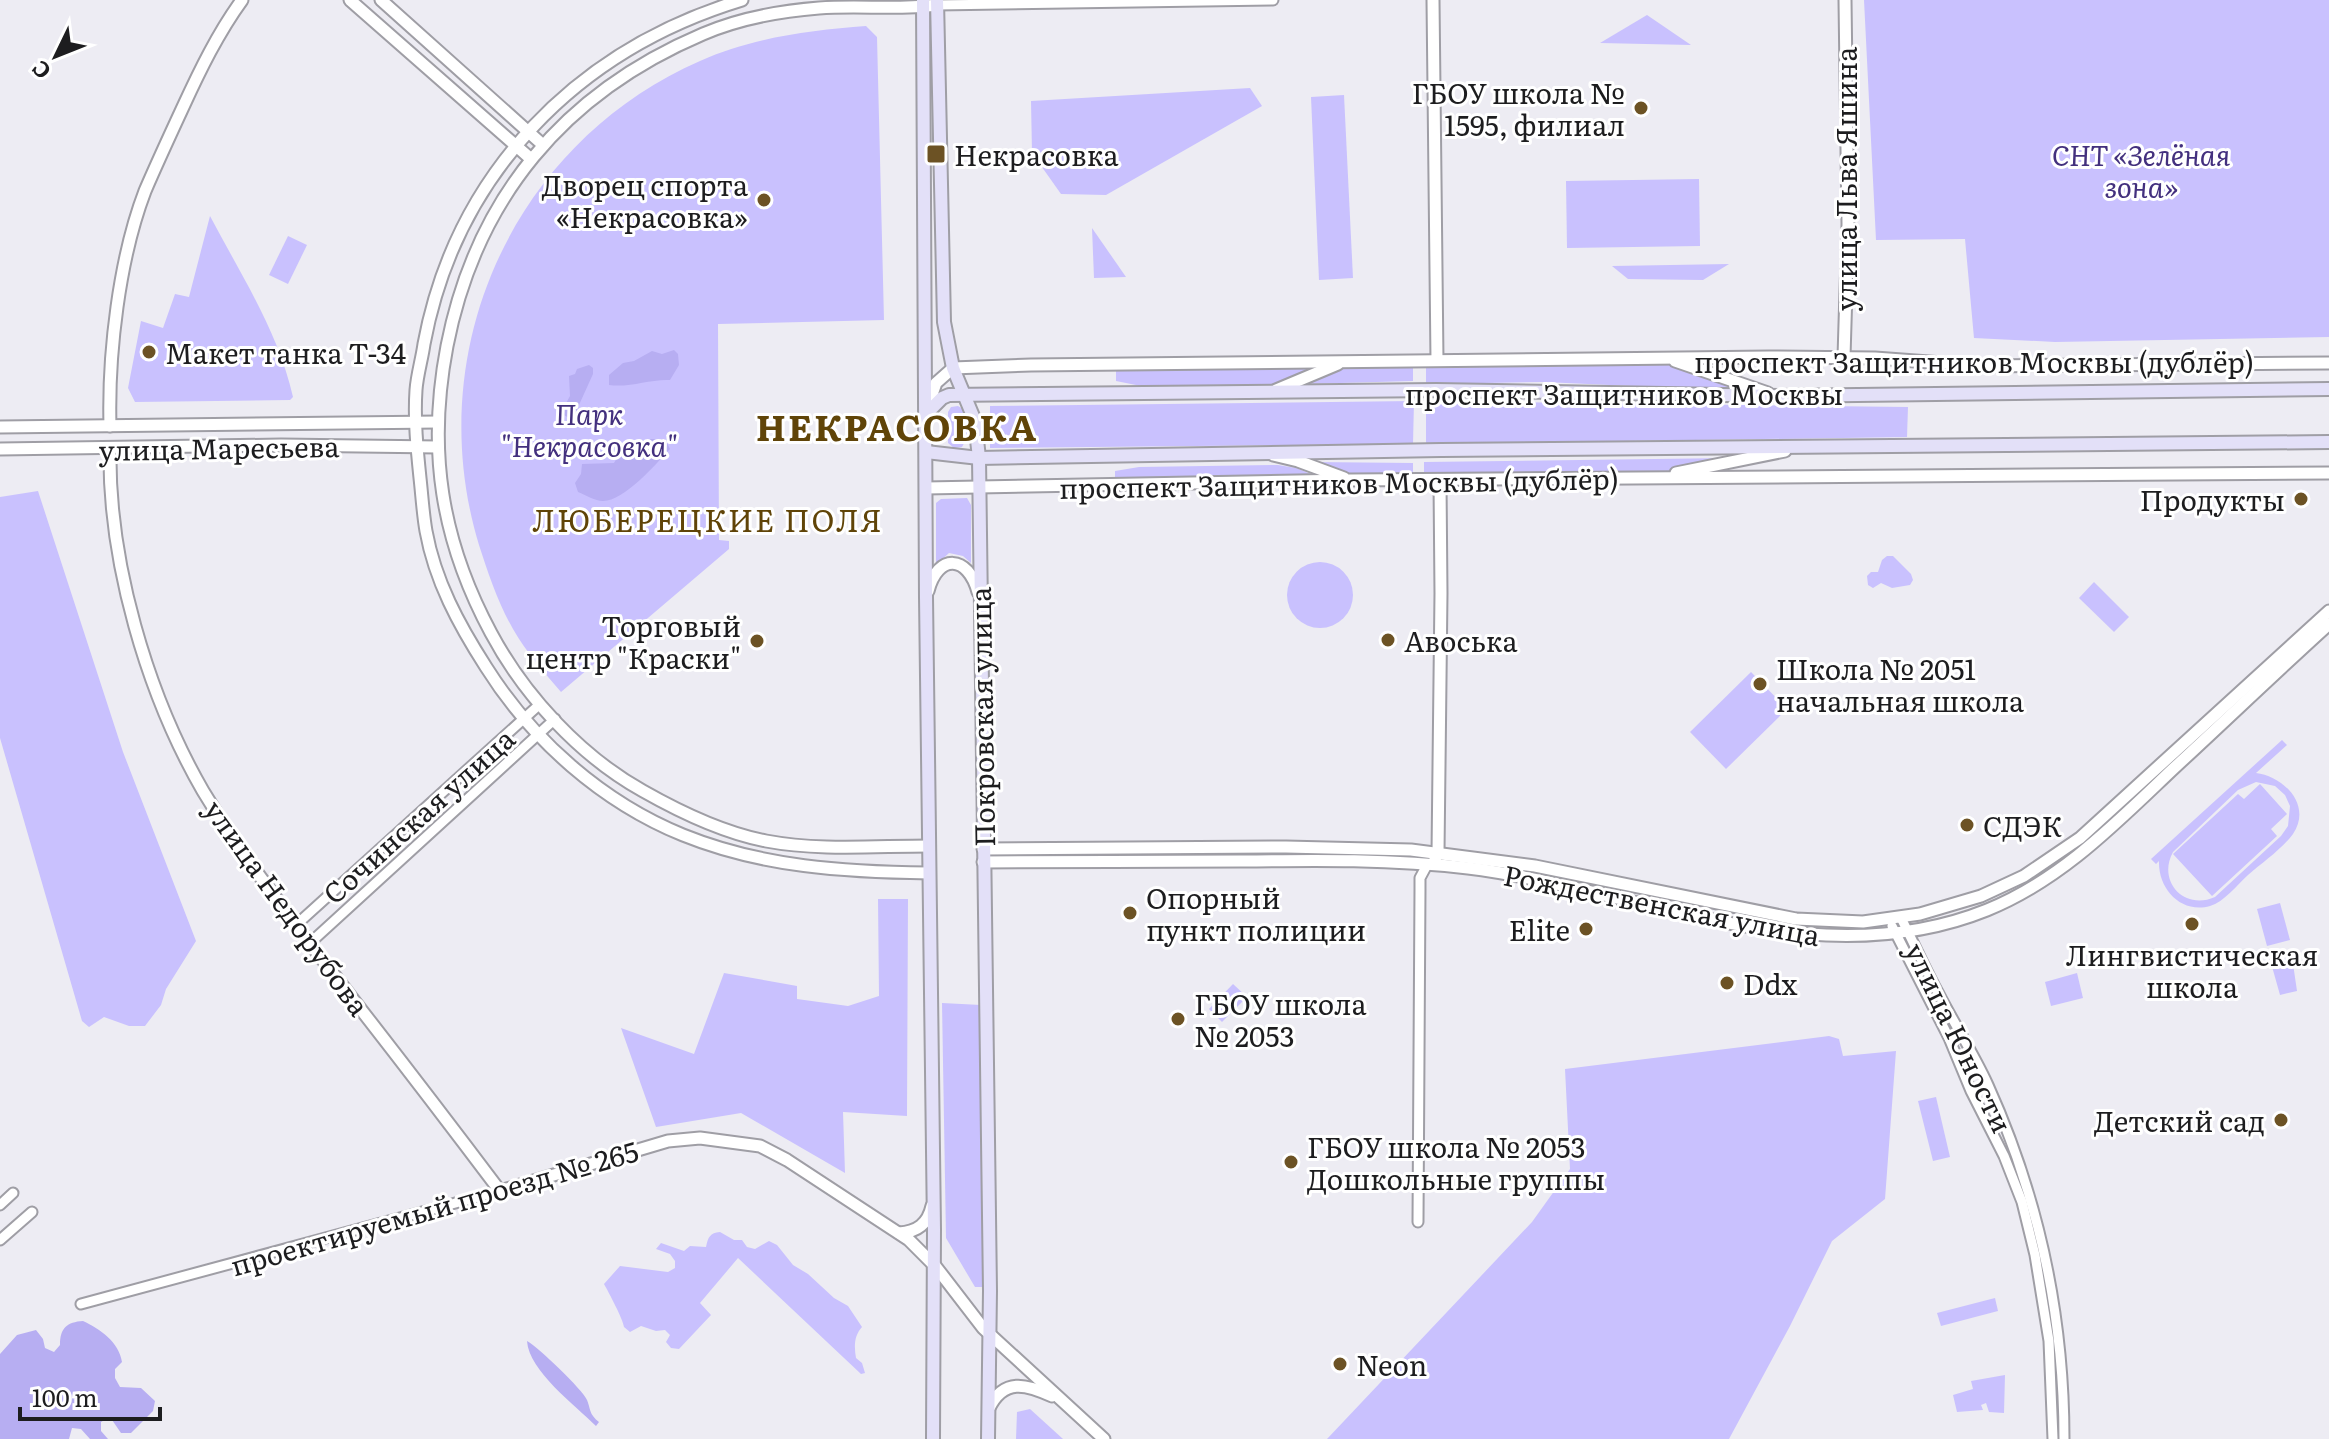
<svg xmlns="http://www.w3.org/2000/svg" width="2329" height="1439" font-family="Literata,serif">
	<style>
		.green { fill: #c9c1fe; fill-rule: evenodd }
		.forest { fill: #b7aef2 }
		.lines { fill: none; stroke-linecap: round; stroke-linejoin: round }
		.minor-casing { stroke: #9f9ea5; stroke-width: 13 }
		.tertiary-casing { stroke: #9f9ea5; stroke-width: 15 }
		.secondary-casing { stroke: #9f9ea5; stroke-width: 16 }
		.minor { stroke: #fff; stroke-width: 9 }
		.tertiary { stroke: #fff; stroke-width: 11 }
		.secondary { stroke: #e3e0f8; stroke-width: 12 }
		.poi-dot { fill: #6c5224; stroke: #fff; stroke-width: 3 }
		.labels { text-anchor: middle; dominant-baseline: central; stroke-width: 6; stroke-linejoin: round; paint-order: stroke }
		.poi-label { font-size: 28px; fill: #1d1d1f; stroke: #fff; text-anchor: start }
		.park-label { font-size: 28px; font-style: italic; fill: #43307e; stroke: #fff }
		.street-label { font-size: 28px; fill: #1d1d1f; stroke: #fff }
		.neighbourhood-label { font-size: 30px; letter-spacing: 2px; fill: #604408; stroke: #fff }
		.district-label { font-size: 36px; font-weight: bold; letter-spacing: 2px; fill: #604408; stroke: #fff }
	</style>
	<rect width="100%" height="100%" fill="#edecf3"/>
	<g class="green">
		<path d="M1864,0H2329V337L2055,342L1974,338L1965,239L1876,240Z"/>
		<path d="M1647,15L1691,45L1600,43Z"/>
		<path d="M866,26L877,37L884,320L718,324L719,540L729,541V549L561,692C544,672 526,652 513,629C498,603 488,573 479,545C420,351 513,143 700,61C751,38 810,30 866,26Z"/>
		<path d="M1250,88L1262,106L1106,195L1061,194L1032,153L1031,101Z"/>
		<path d="M1344,95L1353,278L1319,280L1311,97Z"/>
		<path d="M1699,179L1700,246L1567,248L1566,181Z"/>
		<path d="M210,216C241,275 278,331 293,397L290,400L135,402L128,388L141,321L163,328L175,294L189,297Z"/>
		<path d="M1092,228L1126,277L1094,278Z"/>
		<path d="M288,236L307,245L288,284L269,275Z"/>
		<path d="M1729,264L1703,280L1628,279L1612,266Z"/>
		<path d="M1667,364L1742,391L1544,382L1426,384V367Z"/>
		<path d="M1322,366L1272,385L1141,386L1116,381V371Z"/>
		<path d="M1341,367L1413,368V381L1304,384Z"/>
		<path d="M1414,401L1413,444L990,448V406Z"/>
		<path d="M1426,401L1908,407L1907,437L1426,444Z"/>
		<path d="M958,406C970,412 969,436 962,447L954,448L948,443V412L951,407Z"/>
		<path d="M1729,458L1655,475L1424,477V462Z"/>
		<path d="M1313,462L1413,463V475L1348,476Z"/>
		<path d="M1278,465L1296,468L1321,478L1115,481V471L1139,467Z"/>
		<path d="M38,491L123,752L196,941L166,989L161,1005L145,1026H129L104,1017L89,1027L82,1021L0,738V497Z"/>
		<path d="M967,498L971,505V563L963,556L949,553L936,565V503L941,499Z"/>
		<path d="M1887,556H1893L1911,574L1913,580L1910,585L1892,588L1881,583L1873,588L1868,585L1867,576L1871,572H1878L1882,560Z"/>
		<circle cx="1320" cy="595" r="33"/>
		<path d="M2094,582L2129,617L2114,632L2079,598Z"/>
		<path d="M1751,672L1787,709L1726,769L1690,732Z"/>
		<path d="M2282,740L2287,745L2256,773C2282,776 2313,804 2293,834C2282,849 2262,863 2248,875C2237,885 2224,902 2210,906C2181,914 2158,889 2159,861L2156,864L2151,859ZM2256,782L2275,786L2285,795L2290,806L2288,826L2281,836L2215,897C2184,911 2157,881 2173,852L2238,790Z"/>
		<path d="M2260,784L2287,814L2271,829L2277,836L2212,896L2173,854L2238,794L2244,799Z"/>
		<path d="M878,899H908L907,1116L843,1112L845,1173L741,1113L656,1127L621,1028L694,1054L724,973L797,986V999L848,1006L879,996Z"/>
		<path d="M2280,903L2290,940L2267,946L2257,909Z"/>
		<path d="M2292,957L2297,991L2280,995L2271,963Z"/>
		<path d="M2077,973L2083,998L2051,1006L2045,982Z"/>
		<path d="M1233,984L1247,997L1222,1022L1209,1009Z"/>
		<path d="M942,1003L981,1005L983,1287H975L946,1238Z"/>
		<path d="M1829,1036L1839,1039L1843,1056L1896,1051L1885,1199L1832,1241L1790,1326L1729,1439H1327L1532,1222L1570,1169L1565,1069Z"/>
		<path d="M1936,1097L1950,1157L1933,1161L1918,1101Z"/>
		<path d="M720,1232L734,1240H742L747,1247L755,1249L769,1241L777,1245L793,1265L808,1274L834,1298L848,1306L862,1327C854,1336 854,1346 856,1358L862,1363L865,1373L861,1374L738,1258L700,1303L711,1315L679,1349L671,1348L666,1342L670,1335L665,1330L656,1331L641,1326L630,1332L624,1327C623,1319 609,1293 604,1284L620,1266L668,1272L675,1268V1261L670,1254L656,1249L661,1243L684,1251L690,1246L706,1247C708,1237 710,1233 720,1232Z"/>
		<path d="M1995,1298L1998,1311L1941,1326L1937,1313Z"/>
		<path d="M2005,1375L2004,1413L1989,1412L1986,1403L1981,1405L1983,1410L1957,1412L1953,1395L1973,1389L1971,1381Z"/>
		<path d="M1030,1409L1063,1439H1016L1017,1412Z"/>
	</g>
	<g class="forest">
		<path d="M674,350L678,354L679,365L670,380C649,379 630,388 609,385V375L623,363L634,361L652,351L662,354Z"/>
		<path d="M589,365L593,368V374L574,416L569,418L564,415L565,405L570,396L569,376L575,374L577,369Z"/>
		<path d="M650,439H665L670,449C656,464 624,501 603,501C595,501 586,495 578,492L575,483L581,474L582,464L614,463C621,450 637,448 650,439Z"/>
		<path d="M83,1321C100,1329 119,1342 122,1362L115,1369V1378L120,1387L141,1388L155,1401L153,1411L131,1433H121L110,1417L101,1422V1431L108,1439H90L81,1429L72,1428L69,1439H0V1354L17,1335L36,1330L43,1339L45,1348L54,1352L60,1345C60,1328 67,1322 83,1321Z"/>
		<path d="M527,1341C538,1347 583,1390 587,1400C591,1410 589,1414 599,1422L596,1426C575,1405 529,1371 527,1341Z"/>
	</g>
	<g class="lines">
		<g class="minor-casing">
			<g id="minor">
				<path d="M937,5L1273,0"/>
				<path d="M1901,918C1914,943 1925,969 1939,994C1955,1025 1974,1054 1988,1085C2039,1198 2064,1316 2064,1439"/>
				<path d="M296,925L540,704"/>
				<path d="M1892,926L1949,1038L1971,1091L2004,1156L2022,1202L2035,1255L2049,1341L2053,1439"/>
				<path d="M310,943L555,719"/>
				<path d="M0,1205L13,1193"/>
				<path d="M1418,1222L1420,889V878L1427,865"/>
				<path d="M0,1240L32,1212"/>
				<path d="M81,1304L500,1191"/>
			</g>
		</g>
		<g class="tertiary-casing">
			<g id="tertiary">
				<path d="M350,0L531,159"/>
				<path d="M381,0L543,145"/>
				<path d="M742,0C577,50 456,173 424,344C422,359 417,375 416,390C414,419 417,449 420,478C422,496 423,514 426,531C435,581 459,625 486,667C532,740 602,802 683,835C762,867 845,872 929,873"/>
				<path d="M1433,0L1437,360"/>
				<path d="M1844,357L1848,224L1845,0"/>
				<path d="M1675,361L1768,393"/>
				<path d="M1276,390L1338,364"/>
				<path d="M928,406L936,383L953,368L1031,365L1769,357L1875,358L1983,366L2329,363"/>
				<path d="M110,426C108,354 119,259 145,191C157,163 170,135 183,107C200,70 218,33 242,0"/>
				<path d="M0,427L438,422"/>
				<path d="M110,448C108,561 147,694 203,791C247,864 300,930 352,998C402,1062 451,1126 500,1191L668,1141L700,1138L760,1146L787,1160L909,1240L936,1267L983,1328L1104,1439"/>
				<path d="M0,449L281,445L438,447"/>
				<path d="M1273,455L1298,461L1344,478"/>
				<path d="M1676,473L1785,451"/>
				<path d="M926,488L1350,480L2329,473"/>
				<path d="M928,591C938,553 968,555 978,592"/>
				<path d="M929,846C875,846 819,851 766,841C724,833 680,812 643,791C580,756 524,695 491,633C441,540 427,450 447,346C476,198 564,93 703,34C738,19 781,11 819,8C858,5 898,10 937,5"/>
				<path d="M983,849L1286,847L1411,850L1535,866L1796,919L1863,922L1920,914L1981,896L2024,876L2080,838L2329,611"/>
				<path d="M1435,859L1438,853L1441,593L1440,481"/>
				<path d="M983,862C1069,862 1154,861 1240,861C1316,860 1392,859 1468,868C1638,889 1816,979 1987,910C2061,880 2116,823 2173,769C2225,721 2276,672 2329,624"/>
				<path d="M899,1233C917,1232 928,1224 932,1206"/>
				<path d="M989,1408C1004,1378 1026,1384 1052,1396"/>
			</g>
		</g>
		<g class="secondary-casing">
			<g id="secondary">
				<path d="M923,0L926,597L934,1229L933,1439"/>
				<path d="M937,0L944,322L953,368L975,421L979,458L990,1291L988,1439"/>
				<path d="M927,413L942,398L949,395L1436,390L1779,396L2329,389"/>
				<path d="M926,452L979,458L1441,450L2329,442"/>
			</g>
		</g>
		<use href="#minor" class="minor"/>
		<use href="#tertiary" class="tertiary"/>
		<use href="#secondary" class="secondary"/>
	</g>
	<g class="poi-dot">
		<circle cx="1641" cy="108" r="8"/>
		<rect x="926" y="144" width="20" height="20" rx="4"/>
		<circle cx="764" cy="200" r="8"/>
		<circle cx="149" cy="352" r="8"/>
		<circle cx="2301" cy="499" r="8"/>
		<circle cx="1388" cy="640" r="8"/>
		<circle cx="757" cy="641" r="8"/>
		<circle cx="1760" cy="684" r="8"/>
		<circle cx="1967" cy="825" r="8"/>
		<circle cx="1130" cy="913" r="8"/>
		<circle cx="2192" cy="924" r="8"/>
		<circle cx="1586" cy="929" r="8"/>
		<circle cx="1727" cy="983" r="8"/>
		<circle cx="1178" cy="1019" r="8"/>
		<circle cx="2281" cy="1120" r="8"/>
		<circle cx="1291" cy="1162" r="8"/>
		<circle cx="1340" cy="1364" r="8"/>
	</g>
	<g class="labels">
		<g class="poi-label">
			<text x="1625" y="92" text-anchor="end">ГБОУ школа №<tspan x="1625" dy="32">1595, филиал</tspan></text>
			<text x="954" y="154">Некрасовка</text>
			<text x="748" y="184" text-anchor="end">Дворец спорта<tspan x="748" dy="32">«Некрасовка»</tspan></text>
			<text x="165" y="352">Макет танка Т-34</text>
			<text x="2285" y="499" text-anchor="end">Продукты</text>
			<text x="741" y="625" text-anchor="end">Торговый<tspan x="741" dy="32">центр "Краски"</tspan></text>
			<text x="1404" y="640">Авоська</text>
			<text x="1776" y="668">Школа № 2051<tspan x="1776" dy="32">начальная школа</tspan></text>
			<text x="1983" y="825">СДЭК</text>
			<text x="1146" y="897">Опорный<tspan x="1146" dy="32">пункт полиции</tspan></text>
			<text x="1570" y="929" text-anchor="end">Elite</text>
			<text x="2192" y="954" text-anchor="middle">Лингвистическая<tspan x="2192" dy="32">школа</tspan></text>
			<text x="1743" y="983">Ddx</text>
			<text x="1194" y="1003">ГБОУ школа<tspan x="1194" dy="32">№ 2053</tspan></text>
			<text x="2265" y="1120" text-anchor="end">Детский сад</text>
			<text x="1307" y="1146">ГБОУ школа № 2053<tspan x="1307" dy="32">Дошкольные группы</tspan></text>
			<text x="1356" y="1364">Neon</text>
		</g>
		<g class="park-label">
			<text x="2141" y="154">СНТ «Зелёная<tspan x="2141" dy="32">зона»</tspan></text>
			<text x="589" y="413">Парк<tspan x="589" dy="32">"Некрасовка"</tspan></text>
		</g>
		<g class="street-label">
			<text transform="translate(1845 179) rotate(-90)">улица Льва Яшина</text>
			<text x="1974" y="361">проспект Защитников Москвы (дублёр)</text>
			<text x="1624" y="393">проспект Защитников Москвы</text>
			<text transform="translate(219 447) rotate(-1)">улица Маресьева</text>
			<text transform="translate(1339 482) rotate(-1)">проспект Защитников Москвы (дублёр)</text>
			<text transform="translate(981 717) rotate(-91)">Покровская улица</text>
			<text transform="translate(418 815) rotate(-42)">Сочинская улица</text>
			<text transform="translate(1662 904) rotate(11)">Рождественская улица</text>
			<text transform="translate(288 907) rotate(54)">улица Недорубова</text>
			<text transform="translate(1960 1037) rotate(64)">улица Юности</text>
			<text transform="translate(434 1207) rotate(-16)">проектируемый проезд № 265</text>
		</g>
		<g class="neighbourhood-label">
			<text x="708" y="519">ЛЮБЕРЕЦКИЕ ПОЛЯ</text>
		</g>
		<g class="district-label">
			<text x="897" y="425">НЕКРАСОВКА</text>
		</g>
	</g>
	<g transform="translate(56 56) rotate(227)" stroke="#ffffff" stroke-width="6" paint-order="stroke">
	<path d="M0-6L14 30L0 20L-14 30Z" fill="#1d1d1f"/>
	<text y="-12" font-size="22" font-weight="bold" text-anchor="middle" fill="#1d1d1f">С</text>
	</g>
	<path d="M20 1407v12h140v-12" fill="none" stroke="#1d1d1f" stroke-width="4"/>
	<text x="32" y="1407" font-size="24" fill="#1d1d1f" stroke="#ffffff" stroke-width="6" paint-order="stroke">100 m</text>
</svg>
